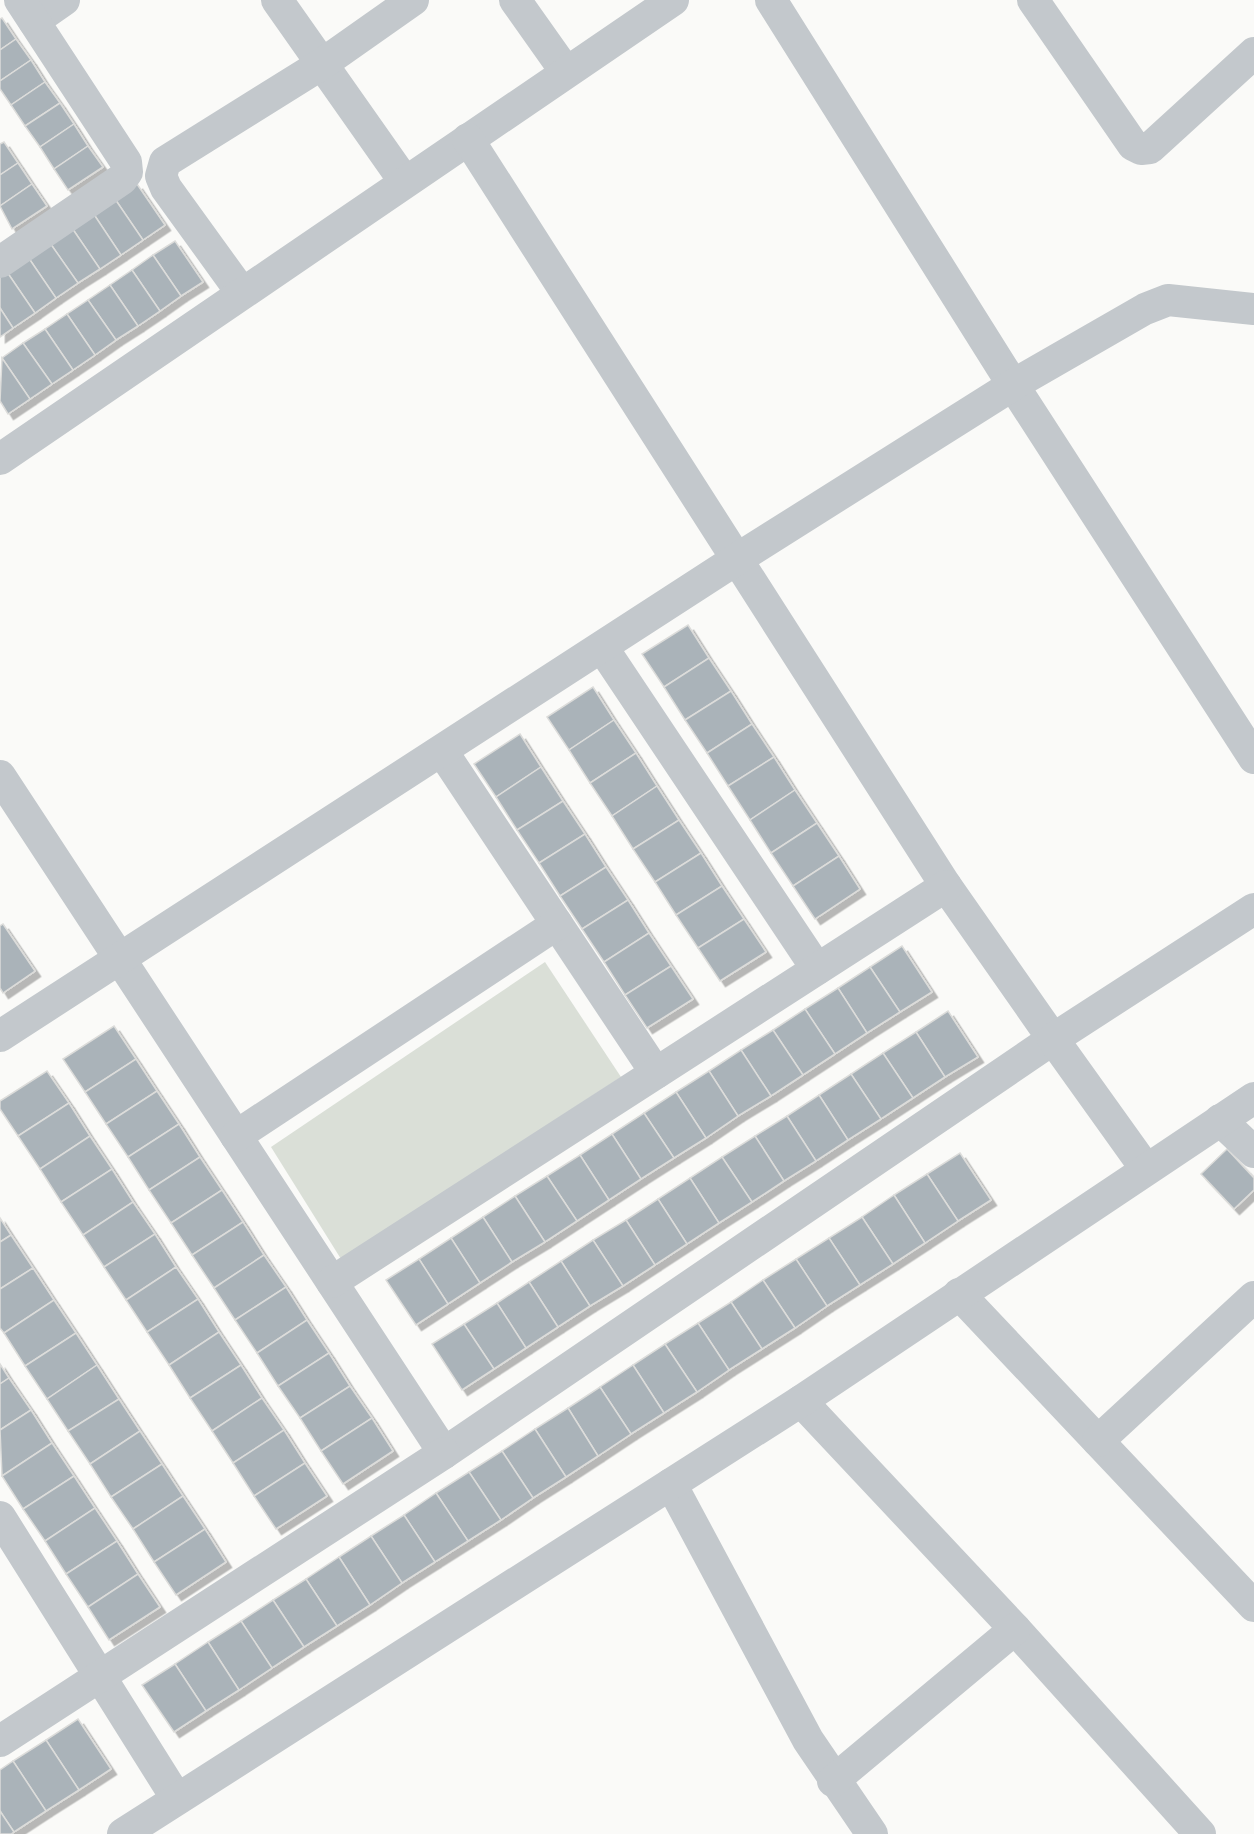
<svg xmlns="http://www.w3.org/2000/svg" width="1254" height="1834" font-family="Mulish,sans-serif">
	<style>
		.green { fill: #dadfd7 }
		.building { fill: #aab3b9; stroke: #dcdcda; stroke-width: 1.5; filter: url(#shadow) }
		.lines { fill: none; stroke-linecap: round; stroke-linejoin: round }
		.minor { stroke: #c3c8cc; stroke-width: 32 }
	</style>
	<defs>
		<filter id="shadow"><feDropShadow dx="5.5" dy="5.5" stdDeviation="0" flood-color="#0004"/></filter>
	</defs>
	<rect width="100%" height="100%" fill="#fafaf8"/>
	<path class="green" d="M545,962L621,1077L341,1259L271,1147Z"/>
	<g class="building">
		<path d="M2,18L16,39L0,50V19Z"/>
		<path d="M16,39L31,60L0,81V50Z"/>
		<path d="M31,60L45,82L11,105L0,89V81Z"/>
		<path d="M45,82L60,103L25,126L11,105Z"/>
		<path d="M60,103L74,124L40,147L25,126Z"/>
		<path d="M74,124L88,146L54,169L40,147Z"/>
		<path d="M4,142L18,163L0,175V144Z"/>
		<path d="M88,146L103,167L68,190L54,169Z"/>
		<path d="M18,163L32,184L0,206V175Z"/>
		<path d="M32,184L47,206L12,229L0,206Z"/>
		<path d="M137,184L165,225L143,240L115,199Z"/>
		<path d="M115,199L143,240L121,255L93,213Z"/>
		<path d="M93,213L121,255L100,269L72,228Z"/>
		<path d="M72,228L100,269L78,283L50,243Z"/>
		<path d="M175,241L203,282L181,296L153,255Z"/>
		<path d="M50,243L78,283L56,298L28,257Z"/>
		<path d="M153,255L181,296L160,311L132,270Z"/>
		<path d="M28,257L56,298L35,313L7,272Z"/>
		<path d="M132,270L160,311L138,326L110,285Z"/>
		<path d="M7,272L35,313L13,328L0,308V277Z"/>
		<path d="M110,285L138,326L116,340L88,300Z"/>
		<path d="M88,300L116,340L95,355L67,314Z"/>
		<path d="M0,308L13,328L0,337Z"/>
		<path d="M67,314L95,355L73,370L45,329Z"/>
		<path d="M45,329L73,370L52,384L23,343Z"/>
		<path d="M23,343L52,384L30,399L2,358Z"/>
		<path d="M2,358L30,399L8,414L0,401Z"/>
		<path d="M688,625L709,658L664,687L642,654Z"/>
		<path d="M709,658L731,691L685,720L664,687Z"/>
		<path d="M593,687L614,720L569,750L547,717Z"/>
		<path d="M731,691L752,724L707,753L685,720Z"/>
		<path d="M614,720L636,753L590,783L569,750Z"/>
		<path d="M752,724L774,757L728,786L707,753Z"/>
		<path d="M520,734L541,767L496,797L474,764Z"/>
		<path d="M636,753L657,786L612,816L590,783Z"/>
		<path d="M774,757L795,790L750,820L728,786Z"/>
		<path d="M541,767L563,801L517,830L496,797Z"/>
		<path d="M657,786L679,820L633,849L612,816Z"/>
		<path d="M795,790L817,823L771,853L750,820Z"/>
		<path d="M563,801L585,834L539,863L517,830Z"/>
		<path d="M679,820L701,853L655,882L633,849Z"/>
		<path d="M817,823L839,856L793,886L771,853Z"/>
		<path d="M585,834L606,867L560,896L539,863Z"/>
		<path d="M701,853L722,886L676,915L655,882Z"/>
		<path d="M839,856L860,889L815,919L793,886Z"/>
		<path d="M606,867L628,900L582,929L560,896Z"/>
		<path d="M722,886L744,919L698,948L676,915Z"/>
		<path d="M628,900L649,933L604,962L582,929Z"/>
		<path d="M744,919L766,952L720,981L698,948Z"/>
		<path d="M3,924L35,971L3,993L0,988V926Z"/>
		<path d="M649,933L671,966L625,995L604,962Z"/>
		<path d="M902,946L932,992L900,1012L870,967Z"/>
		<path d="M671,966L693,999L647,1028L625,995Z"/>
		<path d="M870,967L900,1012L867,1033L838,988Z"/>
		<path d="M838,988L867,1033L835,1054L805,1009Z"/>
		<path d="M805,1009L835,1054L803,1075L773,1030Z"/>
		<path d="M948,1011L978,1057L945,1077L916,1032Z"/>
		<path d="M114,1026L136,1059L85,1092L63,1059Z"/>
		<path d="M773,1030L803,1075L771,1096L741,1050Z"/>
		<path d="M916,1032L945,1077L913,1098L883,1053Z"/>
		<path d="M741,1050L771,1096L738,1116L709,1071Z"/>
		<path d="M883,1053L913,1098L881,1119L851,1074Z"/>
		<path d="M136,1059L157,1091L106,1124L85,1092Z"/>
		<path d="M47,1071L69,1103L18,1136L0,1109V1101Z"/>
		<path d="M709,1071L738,1116L706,1138L676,1092Z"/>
		<path d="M851,1074L881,1119L848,1140L819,1095Z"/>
		<path d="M157,1091L179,1124L128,1157L106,1124Z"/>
		<path d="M676,1092L706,1138L674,1158L644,1113Z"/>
		<path d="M819,1095L848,1140L816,1161L787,1116Z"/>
		<path d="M69,1103L90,1136L40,1169L18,1136Z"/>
		<path d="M644,1113L674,1158L641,1179L612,1134Z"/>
		<path d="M787,1116L816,1161L784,1181L755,1136Z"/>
		<path d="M179,1124L200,1157L149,1190L128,1157Z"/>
		<path d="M612,1134L641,1179L609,1200L580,1155Z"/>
		<path d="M90,1136L112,1169L61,1202L40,1169Z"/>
		<path d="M755,1136L784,1181L752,1202L722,1157Z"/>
		<path d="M1227,1149L1254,1178V1190L1234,1209L1201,1174Z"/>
		<path d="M960,1153L991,1200L958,1221L927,1174Z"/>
		<path d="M580,1155L609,1200L577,1221L547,1176Z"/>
		<path d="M200,1157L222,1190L171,1223L149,1190Z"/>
		<path d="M722,1157L752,1202L719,1223L690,1178Z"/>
		<path d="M112,1169L133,1202L83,1235L61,1202Z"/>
		<path d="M927,1174L958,1221L925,1243L894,1195Z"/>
		<path d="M547,1176L577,1221L545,1242L515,1196Z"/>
		<path d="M690,1178L719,1223L687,1244L658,1199Z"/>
		<path d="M222,1190L243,1222L192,1255L171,1223Z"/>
		<path d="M894,1195L925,1243L893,1264L862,1217Z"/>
		<path d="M515,1196L545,1242L512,1262L483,1217Z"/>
		<path d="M658,1199L687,1244L655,1265L626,1220Z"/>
		<path d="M133,1202L155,1234L104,1267L83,1235Z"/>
		<path d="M483,1217L512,1262L480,1283L451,1238Z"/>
		<path d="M862,1217L893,1264L860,1285L829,1238Z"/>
		<path d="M0,1218L11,1235L0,1242Z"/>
		<path d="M626,1220L655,1265L623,1286L593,1240Z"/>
		<path d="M243,1222L264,1255L214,1288L192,1255Z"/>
		<path d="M155,1234L176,1267L126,1300L104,1267Z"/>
		<path d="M11,1235L33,1268L0,1289V1242Z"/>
		<path d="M451,1238L480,1283L448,1304L419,1259Z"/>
		<path d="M829,1238L860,1285L827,1306L796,1259Z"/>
		<path d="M593,1240L623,1286L590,1306L561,1261Z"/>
		<path d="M264,1255L286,1287L235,1320L214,1288Z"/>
		<path d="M419,1259L448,1304L416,1325L386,1280Z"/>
		<path d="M796,1259L827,1306L795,1328L763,1280Z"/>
		<path d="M561,1261L590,1306L558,1327L529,1282Z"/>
		<path d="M176,1267L198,1299L147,1332L126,1300Z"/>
		<path d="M33,1268L54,1300L4,1333L0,1328V1289Z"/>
		<path d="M763,1280L795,1328L762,1349L731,1302Z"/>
		<path d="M529,1282L558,1327L526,1348L497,1303Z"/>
		<path d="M286,1287L307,1320L257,1353L235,1320Z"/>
		<path d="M198,1299L219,1332L169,1365L147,1332Z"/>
		<path d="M54,1300L76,1333L25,1366L4,1333Z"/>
		<path d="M731,1302L762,1349L729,1370L698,1323Z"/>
		<path d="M497,1303L526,1348L494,1369L464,1324Z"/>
		<path d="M307,1320L329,1353L278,1386L257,1353Z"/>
		<path d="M698,1323L729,1370L697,1392L665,1344Z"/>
		<path d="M464,1324L494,1369L462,1390L432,1344Z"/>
		<path d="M219,1332L241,1365L190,1398L169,1365Z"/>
		<path d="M76,1333L97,1365L47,1399L25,1366Z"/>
		<path d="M665,1344L697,1392L664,1413L633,1365Z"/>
		<path d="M329,1353L350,1386L300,1418L278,1386Z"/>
		<path d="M0,1364L9,1378L0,1384Z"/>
		<path d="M97,1365L119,1399L68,1431L47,1399Z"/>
		<path d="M241,1365L262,1398L212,1431L190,1398Z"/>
		<path d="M633,1365L664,1413L631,1434L600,1387Z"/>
		<path d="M9,1378L31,1410L0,1430V1384Z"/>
		<path d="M350,1386L372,1418L321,1451L300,1418Z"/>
		<path d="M600,1387L631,1434L598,1456L568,1408Z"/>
		<path d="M262,1398L284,1430L233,1463L212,1431Z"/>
		<path d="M119,1399L140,1431L90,1464L68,1431Z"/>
		<path d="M568,1408L598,1456L566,1477L535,1429Z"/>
		<path d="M31,1410L52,1443L2,1476L0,1430Z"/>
		<path d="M372,1418L393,1451L343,1484L321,1451Z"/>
		<path d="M535,1429L566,1477L533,1498L502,1451Z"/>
		<path d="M284,1430L305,1463L254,1496L233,1463Z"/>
		<path d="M140,1431L162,1464L111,1497L90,1464Z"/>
		<path d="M52,1443L74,1476L23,1509L2,1476Z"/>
		<path d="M502,1451L533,1498L501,1520L469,1472Z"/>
		<path d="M305,1463L327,1496L276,1529L254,1496Z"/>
		<path d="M162,1464L183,1496L133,1529L111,1497Z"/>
		<path d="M469,1472L501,1520L468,1541L436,1493Z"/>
		<path d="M74,1476L95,1508L45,1541L23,1509Z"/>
		<path d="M436,1493L468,1541L435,1562L404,1515Z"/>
		<path d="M183,1496L205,1529L154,1562L133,1529Z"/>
		<path d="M95,1508L117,1541L66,1574L45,1541Z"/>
		<path d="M404,1515L435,1562L402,1583L371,1536Z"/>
		<path d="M205,1529L226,1562L176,1595L154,1562Z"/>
		<path d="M371,1536L402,1583L370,1605L339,1557Z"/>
		<path d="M117,1541L138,1574L88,1607L66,1574Z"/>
		<path d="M339,1557L370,1605L337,1626L306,1579Z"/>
		<path d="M138,1574L160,1607L109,1640L88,1607Z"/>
		<path d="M306,1579L337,1626L304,1647L273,1600Z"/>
		<path d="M273,1600L304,1647L272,1668L241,1621Z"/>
		<path d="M241,1621L272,1668L239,1690L208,1642Z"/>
		<path d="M208,1642L239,1690L206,1711L175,1664Z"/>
		<path d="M175,1664L206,1711L174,1732L142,1685Z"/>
		<path d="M78,1719L111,1769L79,1790L46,1740Z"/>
		<path d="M46,1740L79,1790L46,1811L13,1761Z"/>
		<path d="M13,1761L46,1811L14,1832L0,1811V1770Z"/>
		<path d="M0,1811L14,1832L11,1834H0Z"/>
	</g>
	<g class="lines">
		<g class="minor">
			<path d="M277,0L405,182"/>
			<path d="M515,0L566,72"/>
			<path d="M771,0L1013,385L1254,758"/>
			<path d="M1033,0L1133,145L1141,149L1150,148L1254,53"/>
			<path d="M34,21L64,0"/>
			<path d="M0,262L122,179L127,172L126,162L20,0"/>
			<path d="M242,293L166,188L161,176L165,162L322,64L413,0"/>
			<path d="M0,459L673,0"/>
			<path d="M602,647L817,969"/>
			<path d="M442,751L656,1073"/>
			<path d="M0,776L444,1453L1053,1039L946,886L468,139"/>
			<path d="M0,1036L737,559L1013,385L1145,309L1168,300L1254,309"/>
			<path d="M1220,1120L1254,1152"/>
			<path d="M236,1136L557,924"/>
			<path d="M1146,1169L1053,1039L1254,909"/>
			<path d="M332,1282L946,886"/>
			<path d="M959,1294L1254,1606"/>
			<path d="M801,1401L1015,1629L1200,1834"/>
			<path d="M1098,1441L1254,1297"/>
			<path d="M671,1484L808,1740L872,1834"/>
			<path d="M0,1517L177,1799"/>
			<path d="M0,1741L444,1453"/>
			<path d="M833,1781L1015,1629"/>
			<path d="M123,1834L801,1401L1254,1098"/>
		</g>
	</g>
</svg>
